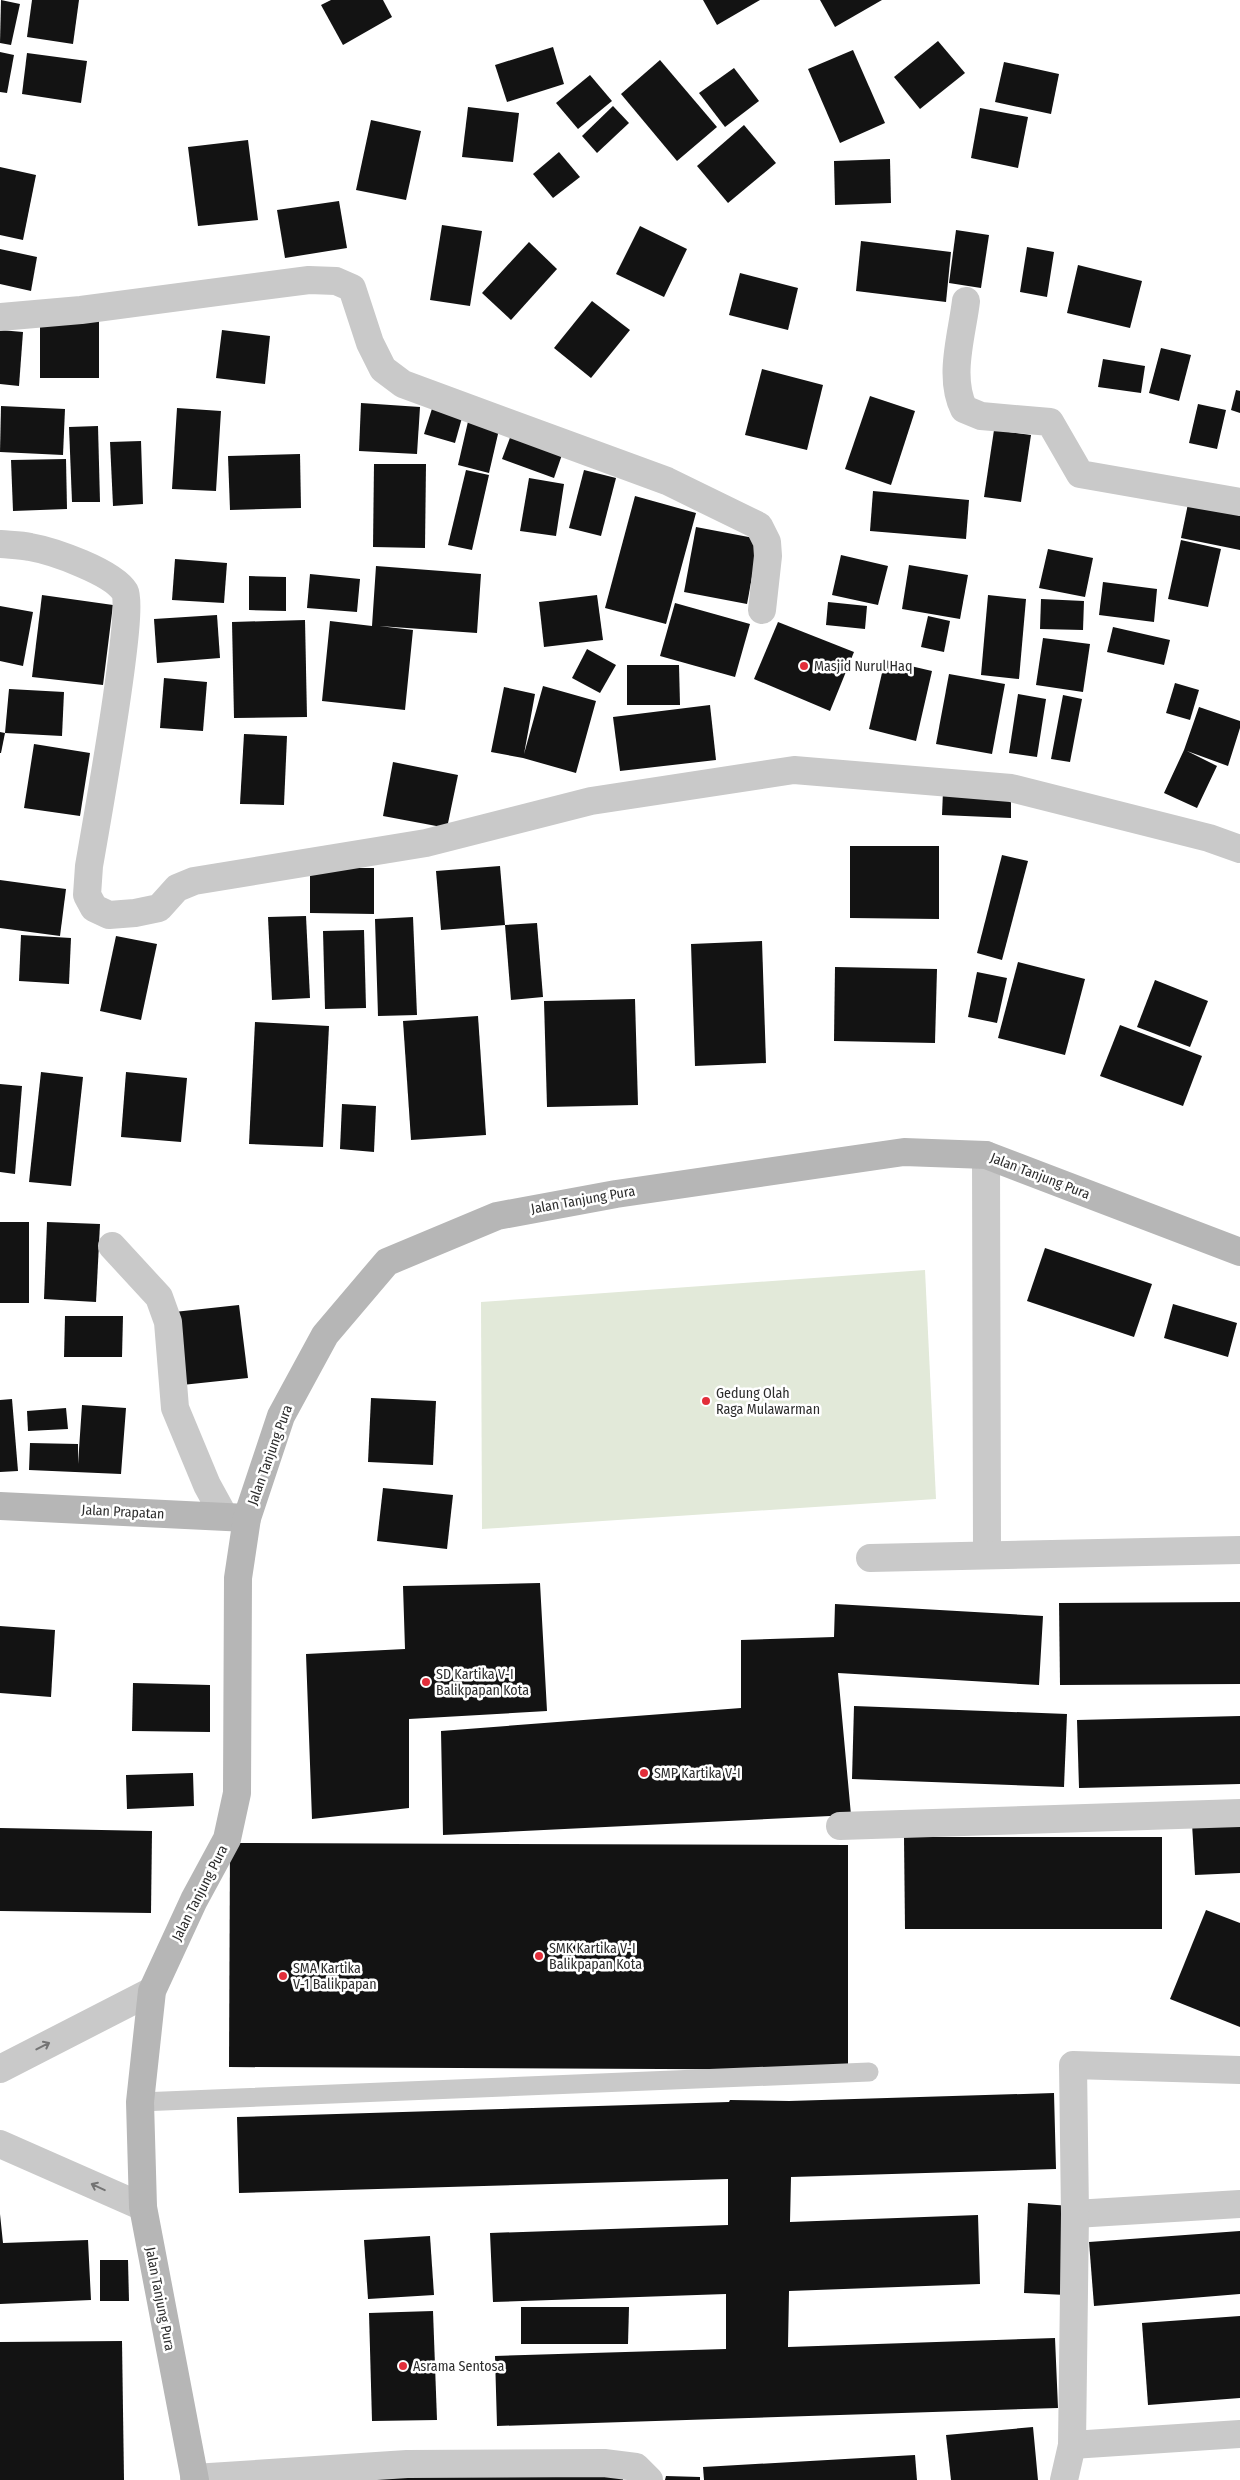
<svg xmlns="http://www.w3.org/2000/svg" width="1240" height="2480" font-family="'Fira Sans Condensed',sans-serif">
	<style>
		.green { fill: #e2e9d9 }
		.building { fill: #131313 }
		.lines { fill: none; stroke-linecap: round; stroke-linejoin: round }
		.lane { stroke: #c9c9c9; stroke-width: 19 }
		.street { stroke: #c9c9c9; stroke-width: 28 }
		.secondary { stroke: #b6b6b6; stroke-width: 28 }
		.oneway { stroke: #737373 }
		.poi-dot { fill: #e22e3a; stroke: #fff; stroke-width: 2 }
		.labels { text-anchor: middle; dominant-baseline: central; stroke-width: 5; stroke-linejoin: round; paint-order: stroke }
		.poi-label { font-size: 14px; fill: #2c2c2c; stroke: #fff; text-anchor: start }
		.street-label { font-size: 14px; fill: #2c2c2c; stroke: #fff }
	</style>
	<rect width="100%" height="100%" fill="#fff"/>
	<path class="green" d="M925,1270L936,1499L482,1529L481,1302Z"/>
	<g class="building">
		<path d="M1,0L20,4L11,45L0,43Z"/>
		<path d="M32,0H79L73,44L27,37Z"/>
		<path d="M331,0H383L392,17L343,45L321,5Z"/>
		<path d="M703,0H760L717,25Z"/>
		<path d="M820,0H882L835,27Z"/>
		<path d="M938,41L965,73L920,109L894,77Z"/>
		<path d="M553,47L564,84L507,102L495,65Z"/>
		<path d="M853,50L885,123L840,143L808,69Z"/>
		<path d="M0,52L14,55L7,93L0,92Z"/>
		<path d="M27,53L87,61L81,103L22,94Z"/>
		<path d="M660,60L717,127L677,161L621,94Z"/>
		<path d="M1004,62L1059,74L1051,114L995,102Z"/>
		<path d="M734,68L759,101L725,127L699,93Z"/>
		<path d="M590,75L612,101L578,129L556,103Z"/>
		<path d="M613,106L629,123L597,153L582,136Z"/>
		<path d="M468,107L519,113L513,162L462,157Z"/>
		<path d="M980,108L1028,117L1018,168L971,158Z"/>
		<path d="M371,120L421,131L406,200L356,190Z"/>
		<path d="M744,125L776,163L728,203L697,166Z"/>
		<path d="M248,140L258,220L198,226L188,147Z"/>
		<path d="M559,152L580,177L553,198L533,174Z"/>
		<path d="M890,159L891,203L835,205L834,161Z"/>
		<path d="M0,167L36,175L23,240L0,235Z"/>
		<path d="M339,201L347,248L285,258L277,210Z"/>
		<path d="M442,225L482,231L470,306L430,300Z"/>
		<path d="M640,226L687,249L664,297L616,274Z"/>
		<path d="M956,230L989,235L981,288L949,283Z"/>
		<path d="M861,241L951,252L946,302L856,291Z"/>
		<path d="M529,242L557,269L511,320L482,293Z"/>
		<path d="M1027,247L1054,252L1047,297L1020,292Z"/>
		<path d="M0,249L37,257L31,291L0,284Z"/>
		<path d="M1078,265L1142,281L1130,328L1067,313Z"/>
		<path d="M740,273L798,288L788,330L729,315Z"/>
		<path d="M592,301L630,330L591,378L554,348Z"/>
		<path d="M99,319V378H40V320Z"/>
		<path d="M0,330L23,332L19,386L0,384Z"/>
		<path d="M222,330L270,336L265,384L216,378Z"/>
		<path d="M1161,348L1191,355L1179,401L1149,393Z"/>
		<path d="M1103,359L1145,366L1141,393L1098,387Z"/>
		<path d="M762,369L823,385L807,450L745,435Z"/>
		<path d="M1236,390L1240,391V413L1231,410Z"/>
		<path d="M870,396L915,411L891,485L845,469Z"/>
		<path d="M435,399L465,407L455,443L424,434Z"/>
		<path d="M361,403L420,407L417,454L359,451Z"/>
		<path d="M1198,404L1226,410L1217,449L1189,443Z"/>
		<path d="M1,406L65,409L63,455L0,452Z"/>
		<path d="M177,408L221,411L216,491L172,489Z"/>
		<path d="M470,413L501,421L489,473L458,465Z"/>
		<path d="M98,426L100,502H72L69,427Z"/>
		<path d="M514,427L565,446L554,478L502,459Z"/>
		<path d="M994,430L1031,435L1021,502L984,497Z"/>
		<path d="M141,441L143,504L113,506L110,442Z"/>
		<path d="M300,454L301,508L230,510L228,456Z"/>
		<path d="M66,459L67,509L13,511L11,460Z"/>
		<path d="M374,464H426L425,548L373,547Z"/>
		<path d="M466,470L489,475L472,550L448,545Z"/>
		<path d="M584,470L616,478L601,536L569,528Z"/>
		<path d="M529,478L564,484L556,536L520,531Z"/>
		<path d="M873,491L969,500L966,539L870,531Z"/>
		<path d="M1190,494L1240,505V550L1181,538Z"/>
		<path d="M635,496L696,513L666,624L605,608Z"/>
		<path d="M696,527L759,539L747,604L684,592Z"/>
		<path d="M1181,540L1221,549L1208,607L1168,599Z"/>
		<path d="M1048,549L1093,558L1085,597L1039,588Z"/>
		<path d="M841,555L888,566L878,605L832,595Z"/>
		<path d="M175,559L227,563L224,603L172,600Z"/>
		<path d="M909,565L968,575L960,619L902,609Z"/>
		<path d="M376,566L481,574L477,633L379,626L413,630L405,710L322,701L330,621L372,626Z"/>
		<path d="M310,574L360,579L357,612L307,608Z"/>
		<path d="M249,576L286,577V611L249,610Z"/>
		<path d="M1103,582L1157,589L1154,622L1099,615Z"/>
		<path d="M42,595L113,605L103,685L32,677Z"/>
		<path d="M597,595L603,640L544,647L539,602Z"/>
		<path d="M988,595L1026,599L1019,679L981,675Z"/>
		<path d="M1041,599L1084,601L1083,630L1040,629Z"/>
		<path d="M828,602L867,606L865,629L826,625Z"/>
		<path d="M675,603L750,624L735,677L660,656Z"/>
		<path d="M0,606L33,612L23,666L0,661Z"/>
		<path d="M217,615L220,658L157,663L154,619Z"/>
		<path d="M928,616L950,621L944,652L921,647Z"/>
		<path d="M305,620L307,717L234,718L232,622Z"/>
		<path d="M778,622L854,652L830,711L754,679Z"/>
		<path d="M1113,627L1170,640L1164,665L1107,652Z"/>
		<path d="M1043,638L1090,644L1083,692L1036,685Z"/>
		<path d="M587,649L616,665L600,693L572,678Z"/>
		<path d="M885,660L932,671L916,741L869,729Z"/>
		<path d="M627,665H679L680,705H627Z"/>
		<path d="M949,674L1005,684L992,754L936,744Z"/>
		<path d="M164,678L207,682L203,731L160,728Z"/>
		<path d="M1175,683L1199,690L1190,720L1166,713Z"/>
		<path d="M543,686L596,701L576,773L523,758L491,752L504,687L535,694L524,754Z"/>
		<path d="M9,689L64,692L62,736L5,733Z"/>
		<path d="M1018,694L1046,699L1037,757L1009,753Z"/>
		<path d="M1063,695L1082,699L1070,762L1051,759Z"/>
		<path d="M710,705L716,760L620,771L613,717Z"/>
		<path d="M1199,707L1240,721V728L1228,766L1187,751L1217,766L1197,808L1164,793L1184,750Z"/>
		<path d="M0,732L5,733L1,753H0Z"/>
		<path d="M244,734L287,736L284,805L240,804Z"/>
		<path d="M34,744L90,753L80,816L24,808Z"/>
		<path d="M393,762L458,775L447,828L383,816Z"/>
		<path d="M943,791L1011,794V818L942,815Z"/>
		<path d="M850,846H939V919L850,918Z"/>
		<path d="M1002,855L1028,861L1002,960L977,953Z"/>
		<path d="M500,866L505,925L441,930L436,871Z"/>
		<path d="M310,868H374V914L310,913Z"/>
		<path d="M0,880L66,889L60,936L0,928Z"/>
		<path d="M306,916L310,998L272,1000L268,917Z"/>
		<path d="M413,917L417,1015L378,1016L375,919Z"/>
		<path d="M537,923L543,997L511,1000L505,925Z"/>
		<path d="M364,930L366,1008L325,1009L323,931Z"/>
		<path d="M21,935L71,938L69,984L19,981Z"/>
		<path d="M116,936L157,944L141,1020L100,1011Z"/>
		<path d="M762,941L766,1063L695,1066L691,944Z"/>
		<path d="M1018,962L1085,979L1065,1055L998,1038Z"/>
		<path d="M835,967L937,969L935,1043L834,1041Z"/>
		<path d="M977,972L1007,978L997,1023L968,1017Z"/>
		<path d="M1155,980L1208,1001L1190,1047L1137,1027Z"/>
		<path d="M635,999L638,1105L547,1107L544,1001Z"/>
		<path d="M478,1016L486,1135L411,1140L403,1021Z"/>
		<path d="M255,1022L329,1026L323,1147L249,1144Z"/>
		<path d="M1120,1025L1202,1056L1183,1106L1100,1076Z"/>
		<path d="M41,1072L83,1077L71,1186L29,1182Z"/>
		<path d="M126,1072L187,1078L181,1142L121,1137Z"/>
		<path d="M0,1084L22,1086L15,1174L0,1172Z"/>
		<path d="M342,1104L376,1106L374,1152L340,1149Z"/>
		<rect x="0" y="1222" width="29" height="81"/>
		<path d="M47,1222L100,1224L96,1302L44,1299Z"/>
		<path d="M1045,1248L1152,1284L1134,1337L1027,1301Z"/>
		<path d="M1173,1304L1237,1323L1228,1357L1164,1338Z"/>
		<path d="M239,1305L248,1378L182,1385L174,1312Z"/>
		<path d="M65,1316H123L122,1357H64Z"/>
		<path d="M371,1398L436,1401L433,1465L368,1462Z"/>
		<path d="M12,1399L18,1471L0,1472V1400Z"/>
		<path d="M82,1405L126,1408L121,1474L29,1470L30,1443L78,1444V1464Z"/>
		<path d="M66,1408L68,1429L28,1431L27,1411Z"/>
		<path d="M383,1488L453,1495L447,1549L377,1541Z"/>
		<path d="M540,1583L547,1711L409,1719V1808L312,1819L306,1654L405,1649L403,1586Z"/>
		<path d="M1240,1602V1684L1060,1685L1059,1603Z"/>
		<path d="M835,1604L1043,1616L1039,1685L838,1673L851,1815L443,1835L441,1731L741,1708V1640L834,1637Z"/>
		<path d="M0,1626L55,1630L51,1697L0,1693Z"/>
		<path d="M133,1683L210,1685V1732L132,1731Z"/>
		<path d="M854,1706L1067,1714L1064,1787L852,1779Z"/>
		<path d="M1240,1716V1784L1079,1788L1077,1720Z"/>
		<path d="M193,1773L194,1806L127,1809L126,1775Z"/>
		<path d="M1240,1820V1873L1195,1875L1192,1823Z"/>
		<path d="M0,1828L152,1831L151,1913L0,1911Z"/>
		<path d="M904,1837H1162V1929H905Z"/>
		<path d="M230,1843L848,1845V2070L229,2067Z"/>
		<path d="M1206,1910L1240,1923V2027L1170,1999Z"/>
		<path d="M1054,2093L1056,2169L791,2177L790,2222L978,2215L980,2284L789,2291L788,2347L1055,2338L1058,2408L497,2426L495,2356L726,2349V2294L493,2302L490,2233L728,2225V2179L239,2193L237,2117L729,2102L730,2100L789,2101Z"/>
		<path d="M1028,2203L1071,2206L1066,2295L1024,2293Z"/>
		<path d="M0,2214L3,2243L88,2240L91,2300L0,2304Z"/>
		<path d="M1240,2231V2294L1094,2306L1089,2242Z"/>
		<path d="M430,2236L434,2295L368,2299L364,2240Z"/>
		<path d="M100,2260H128L129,2301H100Z"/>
		<path d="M521,2307H629L628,2344H521Z"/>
		<path d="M433,2311L437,2420L372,2421L369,2313Z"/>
		<path d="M1240,2316V2398L1148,2405L1142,2323Z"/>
		<path d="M122,2341L124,2480H0V2342Z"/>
		<path d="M1033,2427L1038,2480H951L946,2435Z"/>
		<path d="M915,2455L917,2480H704L703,2467Z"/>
		<path d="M623,2469V2480H346Z"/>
		<path d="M666,2476L700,2477V2480H665Z"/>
	</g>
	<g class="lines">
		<path class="lane" d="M140,2102L869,2072"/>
		<g class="street">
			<path d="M966,301C962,335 948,377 964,409L981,416L1050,422L1080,474L1240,502"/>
			<path d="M0,317L81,310L309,280L336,281L352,288L370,343L383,369L403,384L667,481L759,526L767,542L768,556L762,610"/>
			<path d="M0,544C10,545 21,545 30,547C53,551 113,572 125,592C135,610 95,831 89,866L87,895L94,908L109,915L135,913L159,908L177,888L194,881L426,843L591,801L794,770L1011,788L1209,838L1240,849"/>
			<path d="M986,1155L987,1555"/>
			<path d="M112,1246L159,1297L168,1322L175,1408L207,1485L224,1516"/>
			<path d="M870,1558L1240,1550"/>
			<path d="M840,1826L1240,1813"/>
			<path d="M0,2069L152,1991"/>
			<path d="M0,2144L143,2207"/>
			<path d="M1075,2214L1240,2204"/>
			<path d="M1072,2445L1240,2434"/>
			<path d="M194,2478L407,2464L604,2463L636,2467L649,2480"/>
			<path d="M1064,2480L1072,2445L1075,2214L1073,2065L1240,2070"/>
		</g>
		<g class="secondary">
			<path d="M0,1506L247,1518"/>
			<path d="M195,2480L143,2207L140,2102L152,1991L194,1900L227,1839L237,1793L238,1578L247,1518L281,1416L325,1335L387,1262L497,1216L616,1194L904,1152L986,1155L1240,1252"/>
		</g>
	</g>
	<defs><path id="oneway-shaft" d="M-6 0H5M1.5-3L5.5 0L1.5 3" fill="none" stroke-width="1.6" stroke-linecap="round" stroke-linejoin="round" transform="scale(1.25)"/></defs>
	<g class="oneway">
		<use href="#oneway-shaft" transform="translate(43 2046) rotate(-27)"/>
		<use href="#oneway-shaft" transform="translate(98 2187) rotate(-155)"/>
	</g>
	<g class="poi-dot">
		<circle cx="804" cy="666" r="5"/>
		<circle cx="706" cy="1401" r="5"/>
		<circle cx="426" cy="1682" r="5"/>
		<circle cx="644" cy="1773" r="5"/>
		<circle cx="539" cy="1956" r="5"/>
		<circle cx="283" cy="1976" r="5"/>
		<circle cx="403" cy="2366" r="5"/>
	</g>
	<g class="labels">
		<g class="poi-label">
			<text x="814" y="666">Masjid Nurul Haq</text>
			<text x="716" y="1393">Gedung Olah<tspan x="716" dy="16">Raga Mulawarman</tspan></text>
			<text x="436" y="1674">SD Kartika V-I<tspan x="436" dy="16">Balikpapan Kota</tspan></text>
			<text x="654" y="1773">SMP Kartika V-I</text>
			<text x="549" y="1948">SMK Kartika V-I<tspan x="549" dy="16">Balikpapan Kota</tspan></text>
			<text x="293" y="1968">SMA Kartika<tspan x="293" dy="16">V-1 Balikpapan</tspan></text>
			<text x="413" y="2366">Asrama Sentosa</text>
		</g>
		<g class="street-label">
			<text transform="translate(1040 1176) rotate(21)">Jalan Tanjung Pura</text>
			<text transform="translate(583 1200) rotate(-10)">Jalan Tanjung Pura</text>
			<text transform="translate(270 1455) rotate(-70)">Jalan Tanjung Pura</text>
			<text transform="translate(123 1512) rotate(3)">Jalan Prapatan</text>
			<text transform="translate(200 1893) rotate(-63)">Jalan Tanjung Pura</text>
			<text transform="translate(160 2299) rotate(79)">Jalan Tanjung Pura</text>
		</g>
	</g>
</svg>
